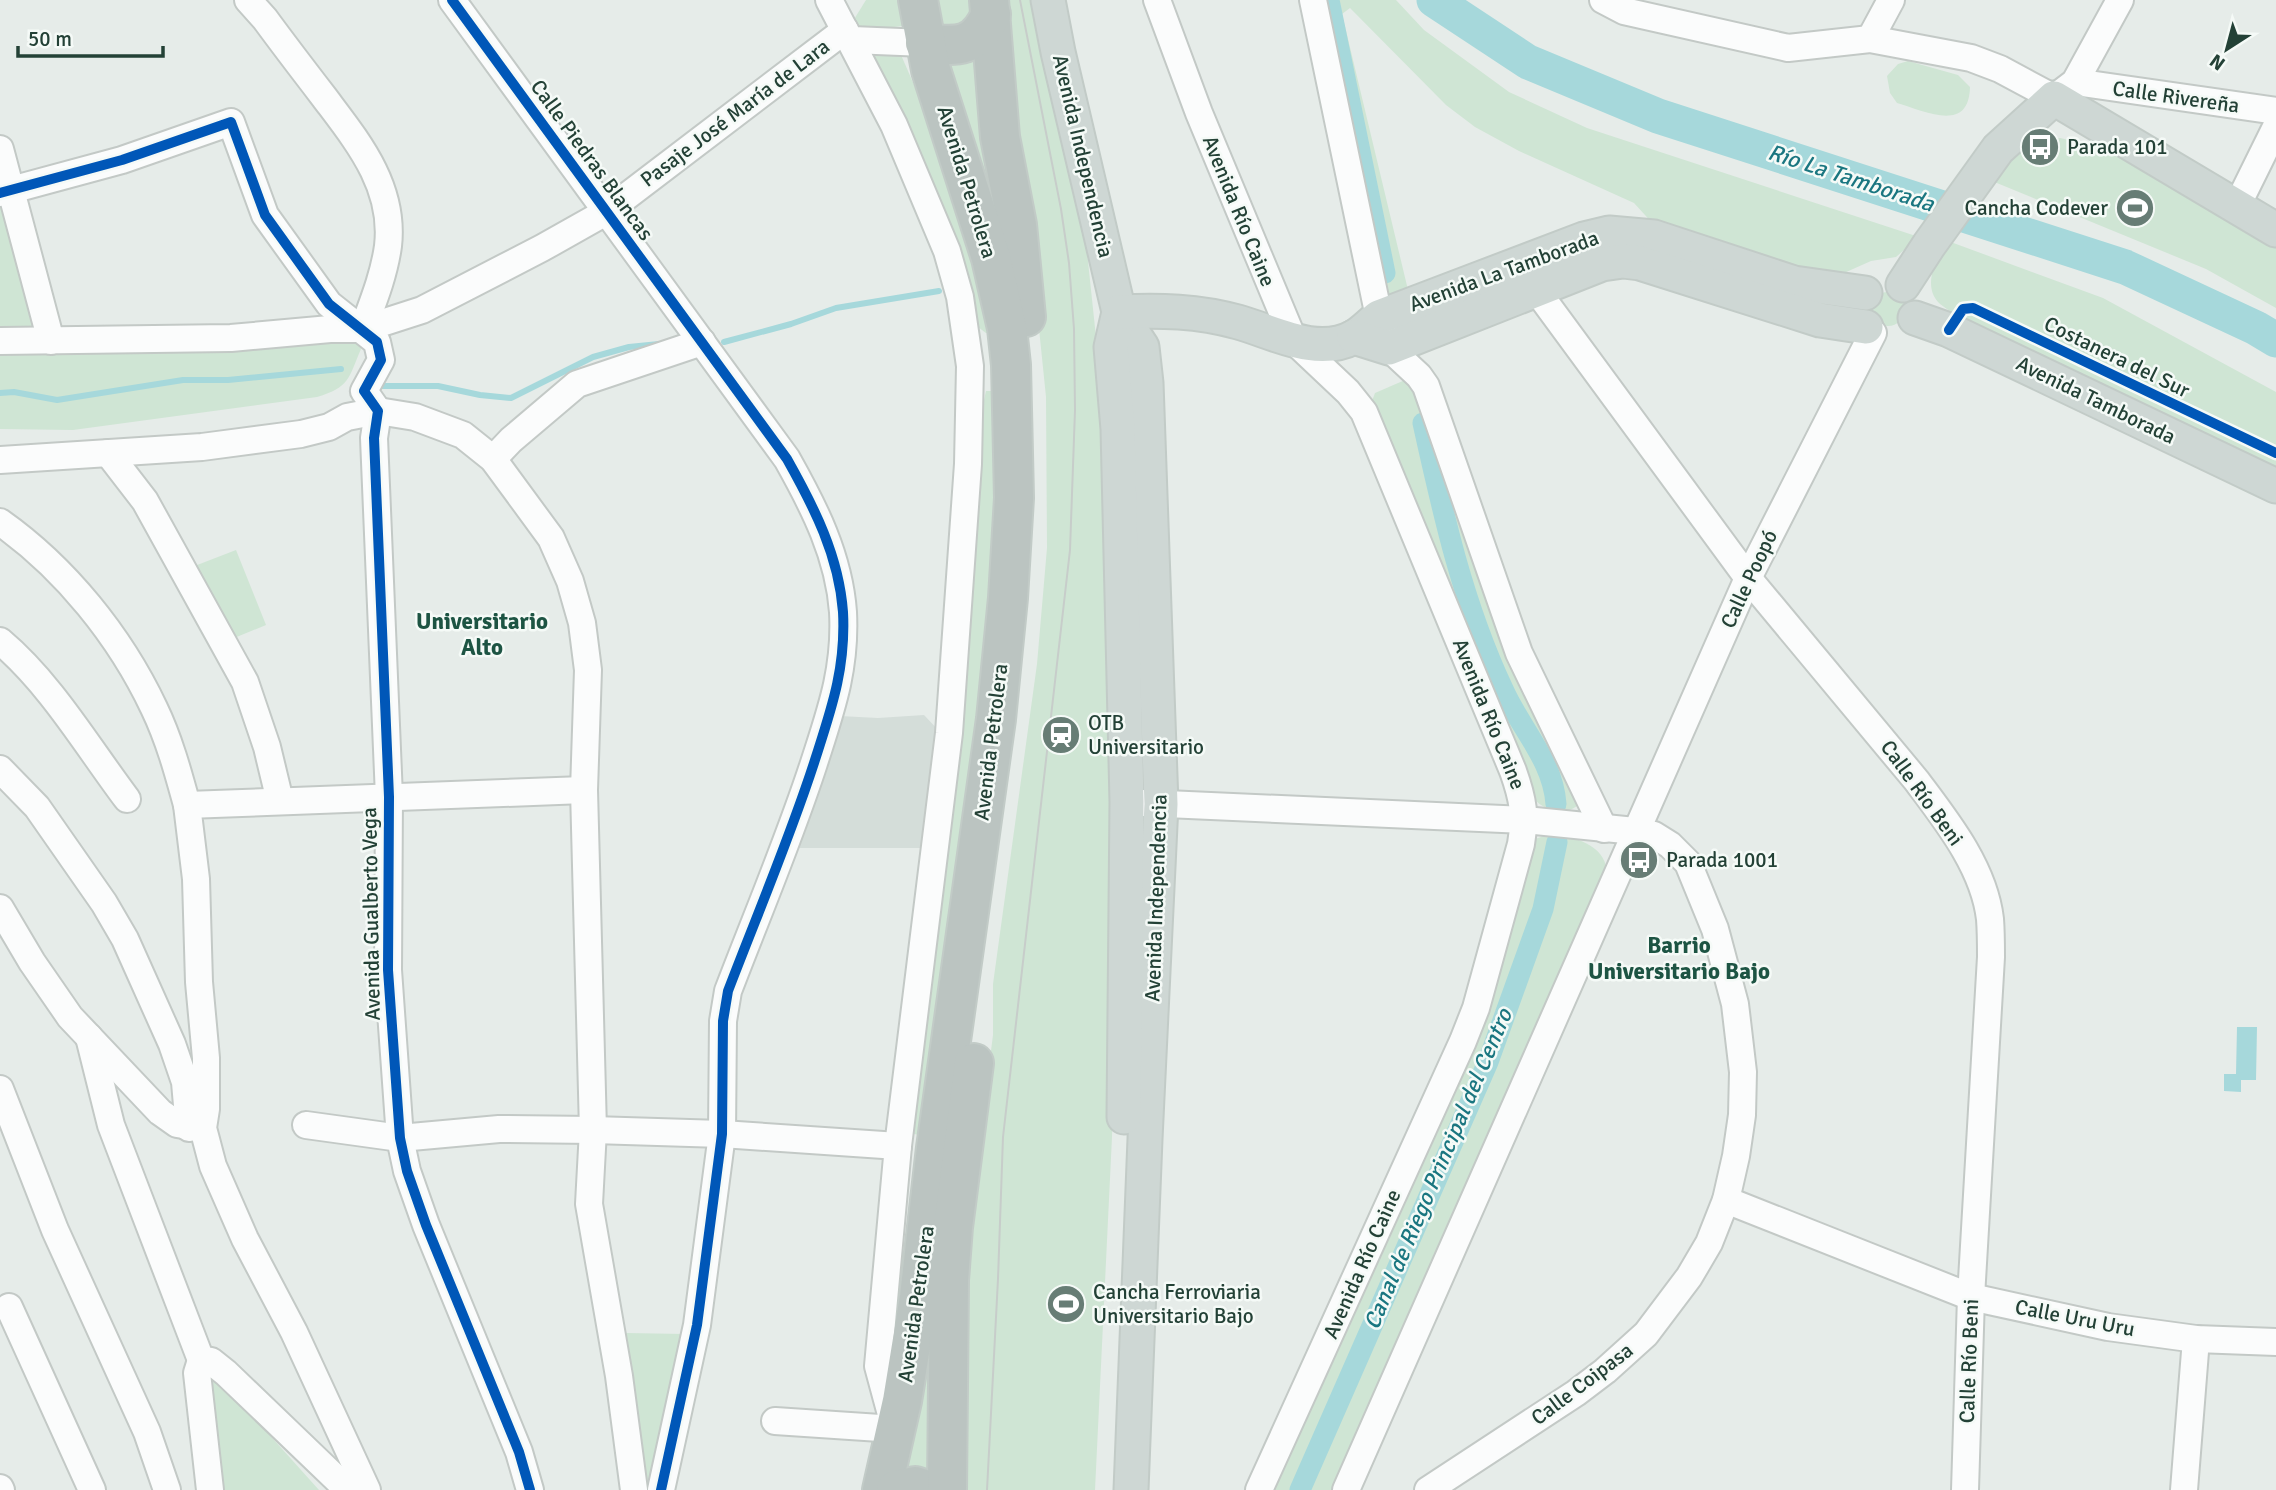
<svg xmlns="http://www.w3.org/2000/svg" width="2276" height="1490" font-family="Signika,sans-serif">
	<style>
		.built { fill: #d4ddd9 }
		.green { fill: #cfe5d4 }
		.water { fill: #a6d8db }
		.lines { fill: none; stroke-linecap: round; stroke-linejoin: round }
		.stream { stroke: #a6d8db; stroke-width: 6 }
		.canal { stroke: #a6d8db; stroke-width: 21 }
		.river { stroke: #a6d8db; stroke-width: 35 }
		.minor-casing { stroke: #c3c9c6; stroke-width: 30 }
		.major-casing { stroke: #c2cbc7; stroke-width: 37 }
		.highway-casing { stroke: #c2cbc7; stroke-width: 42 }
		.minor { stroke: #fbfcfc; stroke-width: 26 }
		.major { stroke: #ced7d4; stroke-width: 33 }
		.highway { stroke: #bbc4c1; stroke-width: 38 }
		.tram { stroke: #c7cdca; stroke-width: 2 }
		.cycleway-casing { stroke: #f5faf7; stroke-width: 15 }
		.cycleway { stroke: #0057b8; stroke-width: 10 }
		.labels { text-anchor: middle; dominant-baseline: central; stroke-width: 5; stroke-linejoin: round; paint-order: stroke }
		.street-label { font-size: 21px; fill: #234136; stroke: #f5faf7 }
		.poi-label { font-size: 21px; fill: #234136; stroke: #f5faf7; text-anchor: start }
		.water-label { font-size: 23px; font-style: italic; fill: #1a7680; stroke: #f5faf7 }
		.neighbourhood-label { font-size: 23px; font-weight: bold; fill: #1d5443; stroke: #f5faf7 }
	</style>
	<rect width="100%" height="100%" fill="#e6ece9"/>
	<path class="built" d="M924,715L940,732L922,848H798L840,716L878,718Z"/>
	<g class="green">
		<path d="M866,0H902L906,23L902,26L864,31L853,21Z"/>
		<path d="M935,0H970L972,14L968,26L944,28L940,23Z"/>
		<path d="M1003,0H1036L1085,233L1100,375L1104,552L1114,798L1115,1004L1112,1137L1095,1490H964L969,1223L993,1035V984L1037,664L1047,548L1046,397L1013,74Z"/>
		<path d="M1319,0H1396L1424,30L1509,92L1587,128L1919,237L1896,257L1871,261L1835,277L1814,275L1656,227L1634,203L1519,151L1475,127L1446,105L1350,8L1342,14L1408,290L1385,295Z"/>
		<path d="M872,50L901,55L949,165L994,333H986L978,327L880,81Z"/>
		<path d="M979,52L1016,298L941,69L951,60Z"/>
		<path d="M1908,61L1958,75L1970,87C1969,134 1925,111 1897,103L1890,93L1887,76L1898,64Z"/>
		<path d="M2060,138L2103,148L2276,243V308L2206,269L1992,181L2014,157L2032,144Z"/>
		<path d="M0,205L7,208L39,325L32,331H0Z"/>
		<path d="M1948,241L2103,298L2276,392V470L1962,318C1954,313 1944,308 1938,302C1922,284 1937,257 1948,241Z"/>
		<circle cx="1888" cy="309" r="17"/>
		<path d="M352,340L360,344L361,349C348,379 350,387 317,397L73,430L0,429V352L48,354Z"/>
		<path d="M1405,380L1414,382L1577,798V806C1563,816 1547,811 1536,801L1372,401L1375,393Z"/>
		<path d="M986,391H994L995,526L990,616L926,1136L914,1134L961,702L982,409Z"/>
		<path d="M236,550L266,625L227,641L192,567Z"/>
		<path d="M1550,834C1573,836 1604,844 1607,871L1334,1490H1271L1530,848L1535,839Z"/>
		<path d="M625,1333L686,1334L652,1490H642Z"/>
		<path d="M933,1341L937,1482L903,1473Z"/>
		<path d="M215,1378L221,1381L319,1490H217L210,1380Z"/>
	</g>
	<path class="water" d="M2237,1027H2257L2256,1080H2241V1092L2224,1091V1074H2236Z"/>
	<g class="lines">
		<g class="stream">
			<path d="M724,342L791,324L836,308L939,291"/>
			<path d="M379,386H438L480,395L511,398L593,357L629,347L659,344"/>
			<path d="M0,393L14,392L57,400L183,380H228L341,369"/>
		</g>
		<g class="canal">
			<path d="M1329,0L1385,273"/>
			<path d="M1423,423C1443,514 1463,604 1503,689C1520,728 1553,760 1556,804"/>
			<path d="M1300,1490L1488,1062L1543,909L1557,842"/>
		</g>
		<path class="river" d="M1434,0L1528,62L1658,116L2125,267L2256,328L2276,340"/>
		<g class="minor-casing">
			<g id="minor">
				<path d="M248,0L265,19C284,45 304,71 324,97C357,141 395,186 388,246C384,275 373,302 363,329"/>
				<path d="M452,0L787,459C814,507 839,556 843,612C846,669 831,710 814,763C789,840 757,915 728,991L723,1021L722,1134L697,1325L661,1490"/>
				<path d="M1157,0L1199,113L1294,341L1348,392L1364,412L1513,771C1523,799 1526,816 1521,844L1476,1008L1463,1041L1259,1490"/>
				<path d="M1313,0L1379,317L1389,348L1419,376L1426,386L1519,653L1604,829"/>
				<path d="M1603,0L1624,11L1788,48L1870,39L1971,58L2000,69L2054,98L2075,82L2120,0"/>
				<path d="M1870,39L1891,0"/>
				<path d="M852,40L925,43"/>
				<path d="M2075,82L2276,111"/>
				<path d="M0,149L51,341"/>
				<path d="M0,193L122,160L231,122L265,215L329,304L377,342L381,360L364,391L378,411L374,438L389,797L388,970L400,1138L407,1171L426,1225L519,1452L530,1490"/>
				<path d="M2237,206L2276,127"/>
				<path d="M1537,291L1748,578L1916,780C1946,820 1984,867 1990,919C1991,932 1991,945 1991,957L1971,1297L1965,1490"/>
				<path d="M0,341L231,338L330,329H363L422,310L542,248L606,212L845,30"/>
				<path d="M108,453L145,501L245,682L267,747L280,801"/>
				<path d="M493,459L511,440L577,384L702,342"/>
				<path d="M0,460L202,447L301,434L329,427L347,417L378,411L415,417L463,435L493,459L551,538L570,581L582,623L588,670L584,790L593,1130L589,1204L619,1376L634,1490"/>
				<path d="M0,522C65,568 120,636 154,708C169,739 178,772 187,805"/>
				<path d="M0,641C51,684 87,746 127,799"/>
				<path d="M0,769L37,807L104,903L125,939L172,1044L185,1082L189,1128"/>
				<path d="M1144,803L1525,820L1635,831L1654,835L1670,845L1688,863L1715,929L1735,1004L1743,1072L1742,1115L1736,1156L1726,1200L1709,1243L1689,1277L1646,1334L1605,1371L1576,1393L1428,1490"/>
				<path d="M0,908L32,962L70,1017L160,1112L177,1124L201,1128"/>
				<path d="M89,1037L111,1125L201,1360"/>
				<path d="M0,1089L55,1230L147,1432L167,1490"/>
				<path d="M306,1125L400,1138L499,1129L593,1130L722,1134L898,1146"/>
				<path d="M1726,1200L1971,1297L2108,1327L2196,1339L2276,1342"/>
				<path d="M9,1307L92,1490"/>
				<path d="M775,1421L895,1429L878,1366L898,1146L949,733L968,464L970,366L960,297L947,251L894,125L829,0"/>
				<path d="M0,1488L1,1490"/>
				<path d="M210,1490L197,1373L201,1360L211,1361L226,1373L348,1490"/>
				<path d="M367,1490L294,1332L245,1239L213,1166L203,1128L206,1109V1058L199,982L196,879L187,805L584,790"/>
				<path d="M1346,1490L1748,578L1873,333"/>
				<path d="M2184,1490L2196,1339"/>
			</g>
		</g>
		<g class="major-casing">
			<g id="major">
				<path d="M1048,0L1058,52L1119,312L1142,347L1146,383L1161,804L1145,1139L1131,1490"/>
				<path d="M1903,285L1929,245L1998,149L2054,98L2276,230"/>
				<path d="M1119,312L1111,347L1118,429L1127,802L1124,1117"/>
				<path d="M1119,312C1160,310 1198,311 1238,322C1274,332 1317,357 1354,337C1363,332 1371,323 1379,317L1584,239L1609,233L1654,237L1794,283L1865,293"/>
				<path d="M1915,318L1949,330L2276,486"/>
				<path d="M1354,337L1389,348L1602,264L1623,261L1640,263L1820,320L1866,327"/>
			</g>
		</g>
		<g class="highway-casing">
			<g id="highway">
				<path d="M989,0L1000,137L1017,225L1026,317"/>
				<path d="M925,43C958,47 976,48 991,14"/>
				<path d="M882,1490L902,1401L919,1297L936,1148L996,719L1008,598L1014,498L1011,365L1007,328L991,258L931,70L918,0"/>
				<path d="M896,1490L915,1486L927,1490"/>
				<path d="M947,1490L949,1280L953,1227L974,1063"/>
			</g>
		</g>
		<use href="#minor" class="minor"/>
		<use href="#major" class="major"/>
		<use href="#highway" class="highway"/>
		<path class="tram" d="M987,1490L998,1279L1003,1137L1070,550L1075,410L1074,329L1069,263L1061,209L1020,0"/>
		<g class="cycleway-casing">
			<g id="cycleway">
				<path d="M452,0L787,459C814,507 839,556 843,612C846,669 831,710 814,763C789,840 757,915 728,991L723,1021L722,1134L697,1325L661,1490"/>
				<path d="M0,193L122,160L231,122L265,215L329,304L377,342L381,360L364,391L378,411L374,438L389,797L388,970L400,1138L407,1171L426,1225L519,1452L530,1490"/>
				<path d="M1949,330L1963,309L1973,308L2276,453"/>
			</g>
		</g>
		<use href="#cycleway" class="cycleway"/>
	</g>
	<defs>
		<g id="bus-disc" transform="scale(2.0125)"><circle r="9.5" fill="#677d75" stroke="#f5faf7"/><path d="M-5-6H5V4H4V6H2V4H-2V6H-4V4H-5ZM-3.5-4V0h7V-4ZM-3.5 1.2v1.5H-2V1.2ZM2 1.2v1.5H3.5V1.2Z" fill="#fff"/></g>
		<g id="stadium-disc" transform="scale(2.0125)"><circle r="9.5" fill="#677d75" stroke="#f5faf7"/><path d="M0-5a6.5 5 0 1 0 0 10a6.5 5 0 1 0 0-10ZM-3.5-1.8h7v3.6h-7Z" fill="#fff"/></g>
		<g id="station-disc" transform="scale(2.0125)"><circle r="9.5" fill="#677d75" stroke="#f5faf7"/><path d="M-3-6H3Q5-6 5-4V2Q5 4 3 4L4.5 6H3L1.5 4h-3L-3 6H-4.5L-3 4Q-5 4-5 2V-4Q-5-6-3-6ZM-3.5-4v3h7v-3ZM-3.5 1v1.5H-2V1ZM2 1v1.5H3.5V1Z" fill="#fff"/></g>
	</defs>
	<g fill-rule="evenodd">
		<use href="#bus-disc" x="2040" y="147"/>
		<use href="#stadium-disc" x="2135" y="208"/>
		<use href="#station-disc" x="1061" y="735"/>
		<use href="#bus-disc" x="1639" y="860"/>
		<use href="#stadium-disc" x="1066" y="1304"/>
	</g>
	<g class="labels">
		<g class="street-label">
			<text transform="translate(2176 97) rotate(8)">Calle Rivereña</text>
			<text transform="translate(735 113) rotate(-37)">Pasaje José María de Lara</text>
			<text transform="translate(1083 156) rotate(77)">Avenida Independencia</text>
			<text transform="translate(592 160) rotate(54)">Calle Piedras Blancas</text>
			<text transform="translate(967 182) rotate(73)">Avenida Petrolera</text>
			<text transform="translate(1239 211) rotate(68)">Avenida Río Caine</text>
			<text transform="translate(1504 271) rotate(-20)">Avenida La Tamborada</text>
			<text transform="translate(2117 357) rotate(26)">Costanera del Sur</text>
			<text transform="translate(2096 400) rotate(26)">Avenida Tamborada</text>
			<text transform="translate(1749 579) rotate(-65)">Calle Poopó</text>
			<text transform="translate(1489 714) rotate(68)">Avenida Río Caine</text>
			<text transform="translate(991 742) rotate(-83)">Avenida Petrolera</text>
			<text transform="translate(1922 793) rotate(54)">Calle Río Beni</text>
			<text transform="translate(1156 898) rotate(-88)">Avenida Independencia</text>
			<text transform="translate(371 914) rotate(-91)">Avenida Gualberto Vega</text>
			<text transform="translate(1362 1264) rotate(-66)">Avenida Río Caine</text>
			<text transform="translate(916 1304) rotate(-82)">Avenida Petrolera</text>
			<text transform="translate(2075 1318) rotate(11)">Calle Uru Uru</text>
			<text transform="translate(1969 1361) rotate(-88)">Calle Río Beni</text>
			<text transform="translate(1582 1384) rotate(-37)">Calle Coipasa</text>
		</g>
		<g class="poi-label">
			<text x="2067" y="147">Parada 101</text>
			<text x="2108" y="208" text-anchor="end">Cancha Codever</text>
			<text x="1088" y="723">OTB<tspan x="1088" dy="24">Universitario</tspan></text>
			<text x="1666" y="860">Parada 1001</text>
			<text x="1093" y="1292">Cancha Ferroviaria<tspan x="1093" dy="24">Universitario Bajo</tspan></text>
		</g>
		<g class="water-label">
			<text transform="translate(1851 178) rotate(18)">Río La Tamborada</text>
			<text transform="translate(1438 1169) rotate(-67)">Canal de Riego Principal del Centro</text>
		</g>
		<g class="neighbourhood-label">
			<text x="482" y="621">Universitario<tspan x="482" dy="26">Alto</tspan></text>
			<text x="1679" y="945">Barrio<tspan x="1679" dy="26">Universitario Bajo</tspan></text>
		</g>
	</g>
	<g transform="translate(2227 49) rotate(216)" stroke="#f5faf7" stroke-width="5" paint-order="stroke">
	<path d="M0-5L12 26L0 18L-12 26Z" fill="#234136"/>
	<text y="-10" font-size="19" font-weight="bold" text-anchor="middle" fill="#234136">N</text>
	</g>
	<path d="M18 46v10h145v-10" fill="none" stroke="#234136" stroke-width="3.5"/>
	<text x="28" y="46" font-size="21" fill="#234136" stroke="#f5faf7" stroke-width="5" paint-order="stroke">50 m</text>
</svg>
